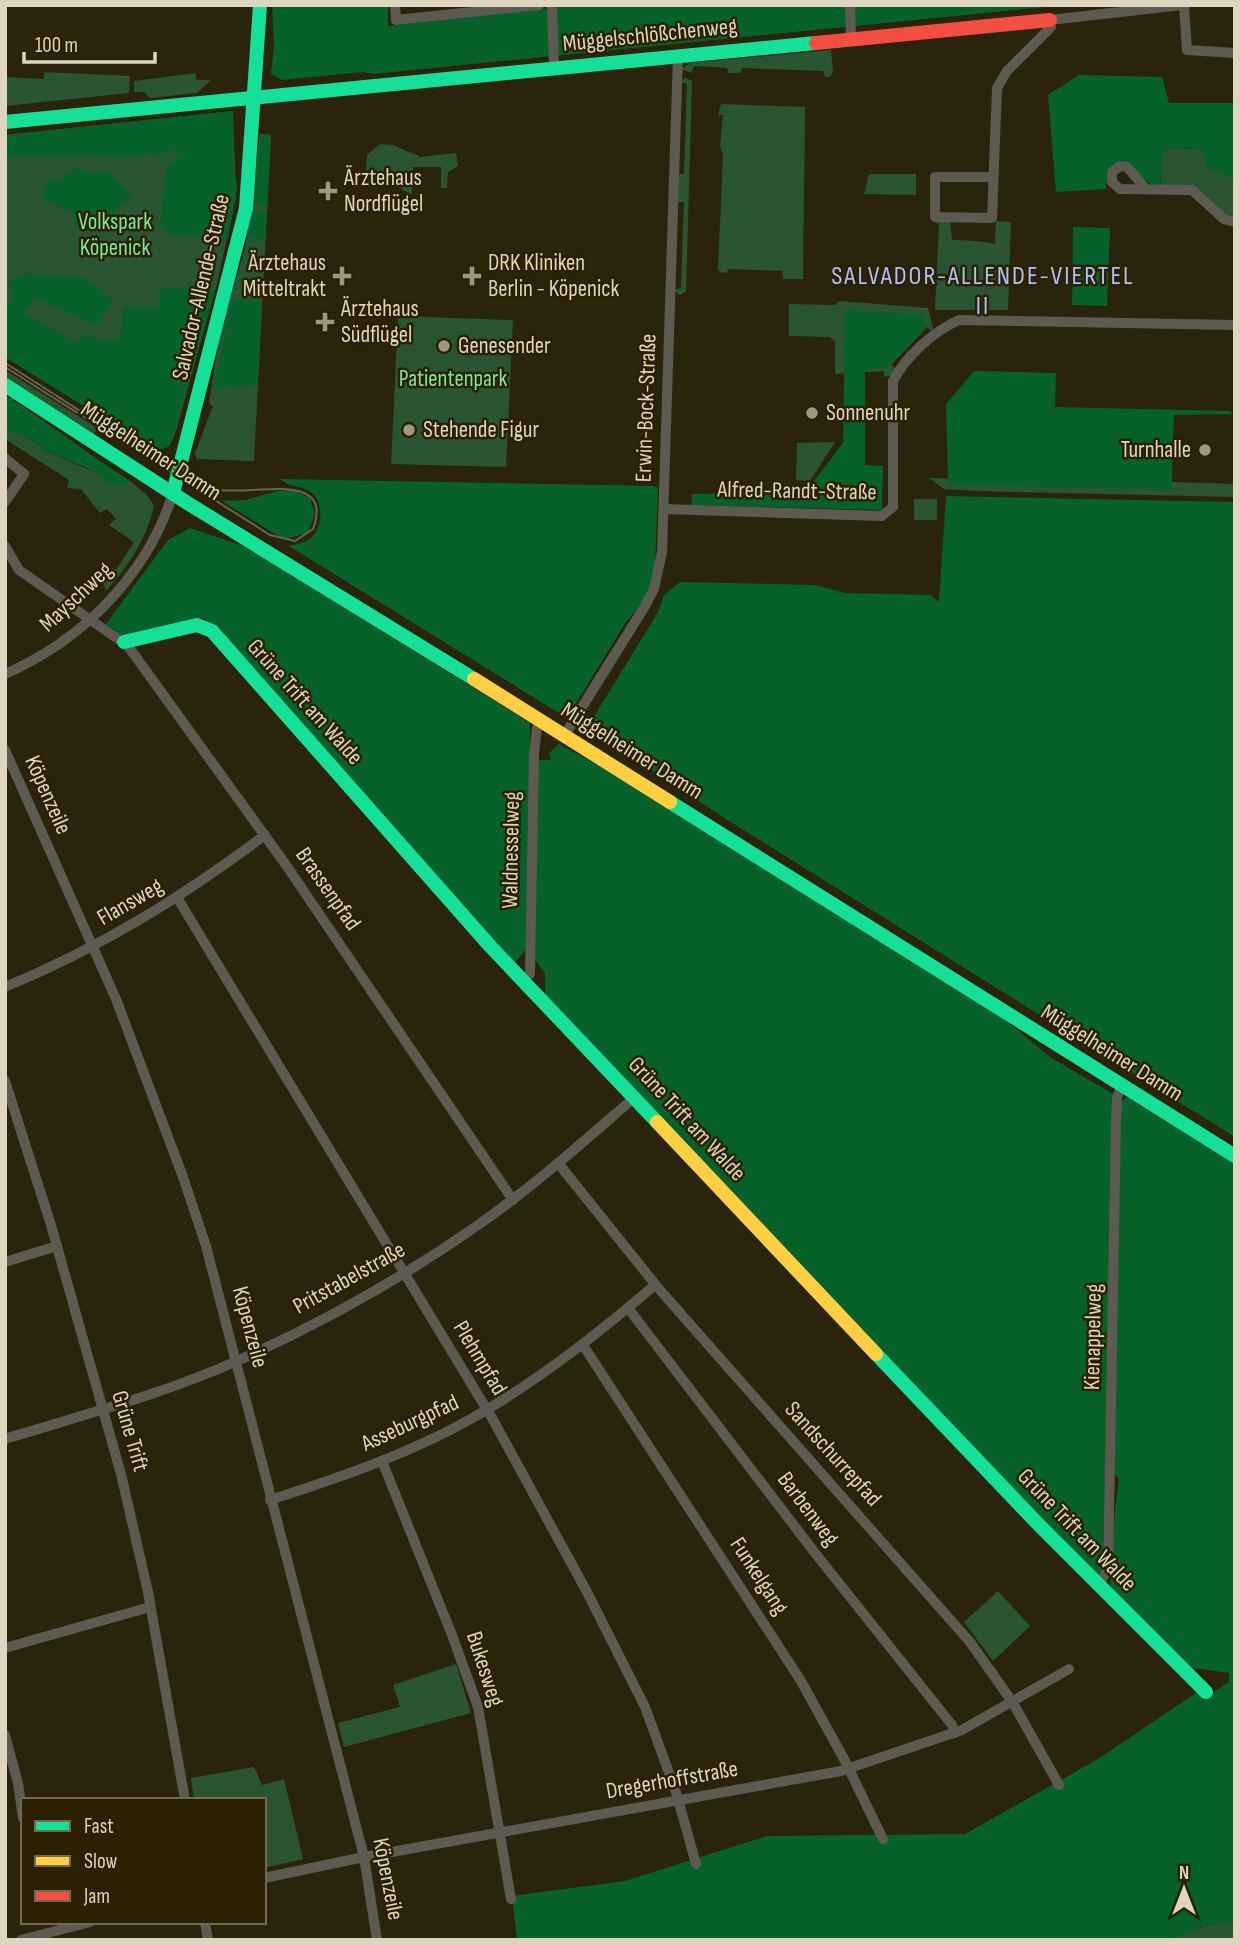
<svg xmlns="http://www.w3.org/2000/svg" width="1240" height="1945" font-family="'Sofia Sans Condensed',sans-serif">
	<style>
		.green { fill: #2a5532 }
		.forest { fill: #06612a }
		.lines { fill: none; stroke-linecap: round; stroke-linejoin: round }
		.street { stroke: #5c5a51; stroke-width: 10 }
		.fast { stroke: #16e098; stroke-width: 14 }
		.slow { stroke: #ffcf43; stroke-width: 14 }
		.jam { stroke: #f24e42; stroke-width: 14 }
		.tram { stroke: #666357; stroke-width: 2 }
		.poi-dot { fill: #9e9781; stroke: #2b2102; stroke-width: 2.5 }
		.labels { text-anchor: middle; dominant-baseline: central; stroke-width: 5; stroke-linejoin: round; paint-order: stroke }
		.street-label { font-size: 23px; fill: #ddd5bf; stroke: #2b2102 }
		.poi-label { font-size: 23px; fill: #ddd5bf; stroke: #2b2102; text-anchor: start }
		.park-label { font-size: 23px; fill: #7aea97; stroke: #2b2102 }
		.quarter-label { font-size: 26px; letter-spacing: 2px; fill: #aec0f7; stroke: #2b2102 }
	</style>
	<rect width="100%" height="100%" fill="#2a240d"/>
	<g class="green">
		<path d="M831,50L833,72L829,77H825L823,71L742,68L740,73H729L727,68L694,66L692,73L681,69L690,63Z"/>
		<path d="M44,72L130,76L129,93L5,106V77L44,79Z"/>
		<path d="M196,73V80H211L197,93L150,98L144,92H134V81Z"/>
		<path d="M685,78L692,81L686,292L679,295L675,290L681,288L684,202H678V174H684L687,84L681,82Z"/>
		<path d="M721,104L805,107L803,279H783L782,271L728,269L727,273L720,272L718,269L723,155L720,146L723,115H718Z"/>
		<path d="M233,111L236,198L217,284L176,431L170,446L156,451L5,357V135Z"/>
		<path d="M260,133L271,138L254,461L197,459L195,453L213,406L209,404L220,331L245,249Z"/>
		<path d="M380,144L393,145L421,157L456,153L458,166L448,172L447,188H441V167H413L412,195L398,187L365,186L367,155Z"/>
		<path d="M1166,148L1235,150V219L1226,216L1197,188L1160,186L1162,151Z"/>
		<path d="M869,174H916V195L864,194Z"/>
		<path d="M936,219L950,220L952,240C969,240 980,241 995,244L996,221L1011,222L1008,310H935L939,224L936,223Z"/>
		<path d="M839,301L928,308L933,328L932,331L927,327L891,365L896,369L892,375L884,377V371L835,374V342L830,337L789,336V304L835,305Z"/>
		<path d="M398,316L513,320L506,467L391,464Z"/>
		<path d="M5,370L97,428L94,434L5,379Z"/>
		<path d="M5,429L26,436L45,450L122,485L129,480L148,496L154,506C146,540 129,565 106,591L103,582L112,568L116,570L134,542L109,525L116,519L107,509L100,513L81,489L67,488L69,480L5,439Z"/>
		<path d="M1173,430L1172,482L1235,484V497L975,491L944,489L929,478L1098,481Z"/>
		<path d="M835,442L810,481L796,480L797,443Z"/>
		<rect x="914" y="499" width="23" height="21"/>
		<path d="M998,1591L1030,1626L993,1661L964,1622Z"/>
		<path d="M456,1664L471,1713L344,1747L338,1723L400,1707L393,1685Z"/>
		<path d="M254,1767L262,1785L284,1779L303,1859L264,1868V1800H194L191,1778Z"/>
		<path d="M1235,1921V1940H1165L1205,1926Z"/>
	</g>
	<g class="forest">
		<path d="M272,5H388V26L579,5H1065L373,74L363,72L282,80L271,74L274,46Z"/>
		<path d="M1079,75L1162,77L1169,103H1235V180L1206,167L1204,149L1166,148L1162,151L1160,186L1150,184L1122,160L1108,170L1106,189L1056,192L1048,95Z"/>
		<path d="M233,111V161L237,187L228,238L178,236L164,231L161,223L166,167L180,157L172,149L159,155L5,157V135Z"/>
		<path d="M266,134L271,135L267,206L254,204L262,135Z"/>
		<path d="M78,167L90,173L109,171L132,196L110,214L95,215L80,225L74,224V212L44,201L40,191L50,179L62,178Z"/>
		<path d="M253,213H267L265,239L247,238Z"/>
		<path d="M1073,227L1110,228L1107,306L1072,305Z"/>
		<path d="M24,273L84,278L114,300L95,326C73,312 56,311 37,296L23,313L78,343L83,334L107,341L121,336L123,307L159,308L160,288L215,290L170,446L156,451L5,357V309L14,296L8,282Z"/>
		<path d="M233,299L262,300L257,385L216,388L214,383Z"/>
		<path d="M845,310L923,315L925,328L888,366L865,370V465L883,466L882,510L691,505L692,494L805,493L843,443Z"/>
		<path d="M974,371L1056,373L1055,407L1231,411L1232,414L1174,415L1171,489L948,485L946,404Z"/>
		<path d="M5,395C48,422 86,453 129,480L123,485H113L87,468L45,450L26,436L5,429Z"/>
		<path d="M280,479L654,486L658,488L655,569L645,600L626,622L567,718L289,546C296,544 305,543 311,538C323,528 324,502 311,492C301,485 288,487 280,479Z"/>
		<path d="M294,490L310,498L315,513L308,533L289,538L280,537L222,501L246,500L277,491Z"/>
		<path d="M946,496L1235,502V1137L729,821L593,732L592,720L658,612L664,595L680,582L815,585L845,593L930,595L939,602Z"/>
		<path d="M190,528L249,548L530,723L527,948L513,965L204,618L122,636L106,624L168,540Z"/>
		<path d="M559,744L616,775L1005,1020L1050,1057L1113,1094L1103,1572L1096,1576L545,998V973L535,960L538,760H551L549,753Z"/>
		<path d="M1127,1097L1235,1164V1921L1205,1926L1165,1940H517L512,1896L625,1881L767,1836L965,1834L1098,1759L1199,1691L1206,1697L1229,1682V1673L1187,1667L1110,1591L1115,1509L1119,1479L1114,1473L1121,1101Z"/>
	</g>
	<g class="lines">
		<g class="street">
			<path d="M395,5L396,20L539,5"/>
			<path d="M552,5L554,68"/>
			<path d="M850,5L851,39"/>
			<path d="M1184,5L1187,50L1235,53"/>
			<path d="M993,177H935V217L992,218L997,88L1007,71L1051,27L1050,20L1182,5"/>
			<path d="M1146,189L1127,167L1120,166L1112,172V182L1120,189L1187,190H1192L1224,219L1235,222"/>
			<path d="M5,458L24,474L5,502"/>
			<path d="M664,509L882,516L893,507V381C906,356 934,331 959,320L1235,325"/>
			<path d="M5,546L19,570L128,646L286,865L513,1200"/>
			<path d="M5,674C83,640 148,574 173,493"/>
			<path d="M564,736L645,606L654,589L662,552L678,55"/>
			<path d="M5,750L116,999L183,1177L206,1246L364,1857L377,1940"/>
			<path d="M178,899L492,1418L587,1592L645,1707L676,1792L696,1864"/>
			<path d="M524,980L530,974L534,754L537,728L541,721"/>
			<path d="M5,987C102,947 182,897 265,835"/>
			<path d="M5,1081L51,1225L121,1474L148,1592L185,1800"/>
			<path d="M558,1163L659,1289L970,1642L1013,1703L1059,1785"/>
			<path d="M5,1262L57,1246"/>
			<path d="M628,1308L815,1553L952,1725L955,1733"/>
			<path d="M583,1345L801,1681L844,1759L883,1839"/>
			<path d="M5,1439C83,1415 163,1394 237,1361C320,1324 404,1277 478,1225C534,1186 584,1141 635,1097"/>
			<path d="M382,1461L452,1635L478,1707L511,1899"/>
			<path d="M270,1500C345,1476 420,1450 488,1409C548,1373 602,1330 655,1285"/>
			<path d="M1098,1586L1108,1569L1116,1124L1117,1097L1122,1086"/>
			<path d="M5,1648L150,1607"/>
			<path d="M5,1735L18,1783L23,1818"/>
			<path d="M264,1878L364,1857L841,1771L962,1730L1069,1669"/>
			<path d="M205,1922L208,1940"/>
			<path d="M21,1940L90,1922"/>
		</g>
		<g class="fast">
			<path d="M5,122L816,43"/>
			<path d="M5,385L189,504L474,679"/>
			<path d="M173,493L246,208L260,5"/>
			<path d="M124,642L197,625L212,631L490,946L657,1122"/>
			<path d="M670,802L1235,1156"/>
			<path d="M876,1354L1038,1524L1206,1692"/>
		</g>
		<g class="slow">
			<path d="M474,679L670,802"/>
			<path d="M657,1122L876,1354"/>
		</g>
		<path class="jam" d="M816,43L1050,20"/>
		<path class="tram" d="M5,363C55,394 103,427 154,457C173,468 193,483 215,489C244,498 336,467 313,529L295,541L270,535L5,367"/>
	</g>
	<g class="poi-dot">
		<path d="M324.5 180.5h7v7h7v7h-7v7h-7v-7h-7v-7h7z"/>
		<path d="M338.5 265.5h7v7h7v7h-7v7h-7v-7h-7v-7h7z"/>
		<path d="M468.5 265.5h7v7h7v7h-7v7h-7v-7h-7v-7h7z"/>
		<path d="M321.5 311.5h7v7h7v7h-7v7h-7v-7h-7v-7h7z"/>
		<circle cx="444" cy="346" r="7"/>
		<circle cx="812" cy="413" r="7"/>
		<circle cx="409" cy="430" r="7"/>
		<circle cx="1205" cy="450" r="7"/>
	</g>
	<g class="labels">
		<g class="street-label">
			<text transform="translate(650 35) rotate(-6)">Müggelschlößchenweg</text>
			<text transform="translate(201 287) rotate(-77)">Salvador-Allende-Straße</text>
			<text transform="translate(646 408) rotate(-88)">Erwin-Bock-Straße</text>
			<text transform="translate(151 451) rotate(33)">Müggelheimer Damm</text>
			<text transform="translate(797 491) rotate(1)">Alfred-Randt-Straße</text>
			<text transform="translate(76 597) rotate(-43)">Mayschweg</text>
			<text transform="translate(305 702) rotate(48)">Grüne Trift am Walde</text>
			<text transform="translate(632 751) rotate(32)">Müggelheimer Damm</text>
			<text transform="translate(48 795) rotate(66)">Köpenzeile</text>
			<text transform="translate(511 850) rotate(-89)">Waldnesselweg</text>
			<text transform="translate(328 889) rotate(55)">Brassenpfad</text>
			<text transform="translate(130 902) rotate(-30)">Flansweg</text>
			<text transform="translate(1112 1053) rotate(32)">Müggelheimer Damm</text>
			<text transform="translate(687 1119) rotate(47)">Grüne Trift am Walde</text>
			<text transform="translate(349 1278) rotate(-29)">Pritstabelstraße</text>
			<text transform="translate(250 1327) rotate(75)">Köpenzeile</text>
			<text transform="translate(1093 1337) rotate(-89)">Kienappelweg</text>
			<text transform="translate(480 1358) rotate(59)">Plehmpfad</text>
			<text transform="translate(410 1423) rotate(-25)">Asseburgpfad</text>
			<text transform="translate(130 1431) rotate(74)">Grüne Trift</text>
			<text transform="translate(833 1454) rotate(48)">Sandschurrepfad</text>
			<text transform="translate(808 1509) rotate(53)">Barbenweg</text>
			<text transform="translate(1077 1530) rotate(46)">Grüne Trift am Walde</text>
			<text transform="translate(759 1576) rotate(57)">Funkelgang</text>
			<text transform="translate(485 1669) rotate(72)">Bukesweg</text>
			<text transform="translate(672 1780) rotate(-10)">Dregerhoffstraße</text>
			<text transform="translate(388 1879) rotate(79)">Köpenzeile</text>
		</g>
		<g class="poi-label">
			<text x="344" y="178">Ärztehaus<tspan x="344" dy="26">Nordflügel</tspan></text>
			<text x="326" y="263" text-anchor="end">Ärztehaus<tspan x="326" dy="26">Mitteltrakt</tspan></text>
			<text x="488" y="263">DRK Kliniken<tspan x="488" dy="26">Berlin - Köpenick</tspan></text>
			<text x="341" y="309">Ärztehaus<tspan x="341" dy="26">Südflügel</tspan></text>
			<text x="458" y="346">Genesender</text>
			<text x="826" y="413">Sonnenuhr</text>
			<text x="423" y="430">Stehende Figur</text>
			<text x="1191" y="450" text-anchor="end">Turnhalle</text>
		</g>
		<g class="park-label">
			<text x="115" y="222">Volkspark<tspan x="115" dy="26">Köpenick</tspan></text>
			<text x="453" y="379">Patientenpark</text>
		</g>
		<g class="quarter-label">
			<text x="983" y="276">SALVADOR-ALLENDE-VIERTEL<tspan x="983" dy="30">II</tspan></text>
		</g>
	</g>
	<rect width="1240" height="1945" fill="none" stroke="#ddd5bf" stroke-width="14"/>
	<rect x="21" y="1798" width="245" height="126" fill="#2b2102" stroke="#72694e" stroke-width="2"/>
	<rect x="35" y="1821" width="35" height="10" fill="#16e098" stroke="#72694e" stroke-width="2"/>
	<text x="84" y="1833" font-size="21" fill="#ddd5bf">Fast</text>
	<rect x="35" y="1856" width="35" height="10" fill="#ffcf43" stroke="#72694e" stroke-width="2"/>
	<text x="84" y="1868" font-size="21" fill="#ddd5bf">Slow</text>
	<rect x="35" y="1891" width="35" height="10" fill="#f24e42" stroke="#72694e" stroke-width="2"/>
	<text x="84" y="1903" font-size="21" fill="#ddd5bf">Jam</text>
	<g transform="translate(1184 1889)" stroke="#2b2102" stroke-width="5" paint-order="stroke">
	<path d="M0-5L12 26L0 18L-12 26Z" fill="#ddd5bf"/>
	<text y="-10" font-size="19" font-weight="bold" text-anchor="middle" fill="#ddd5bf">N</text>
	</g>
	<path d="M24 52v10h131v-10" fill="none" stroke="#ddd5bf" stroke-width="3.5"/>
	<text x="35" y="52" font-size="21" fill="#ddd5bf" stroke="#2b2102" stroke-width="5" paint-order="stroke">100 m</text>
</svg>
